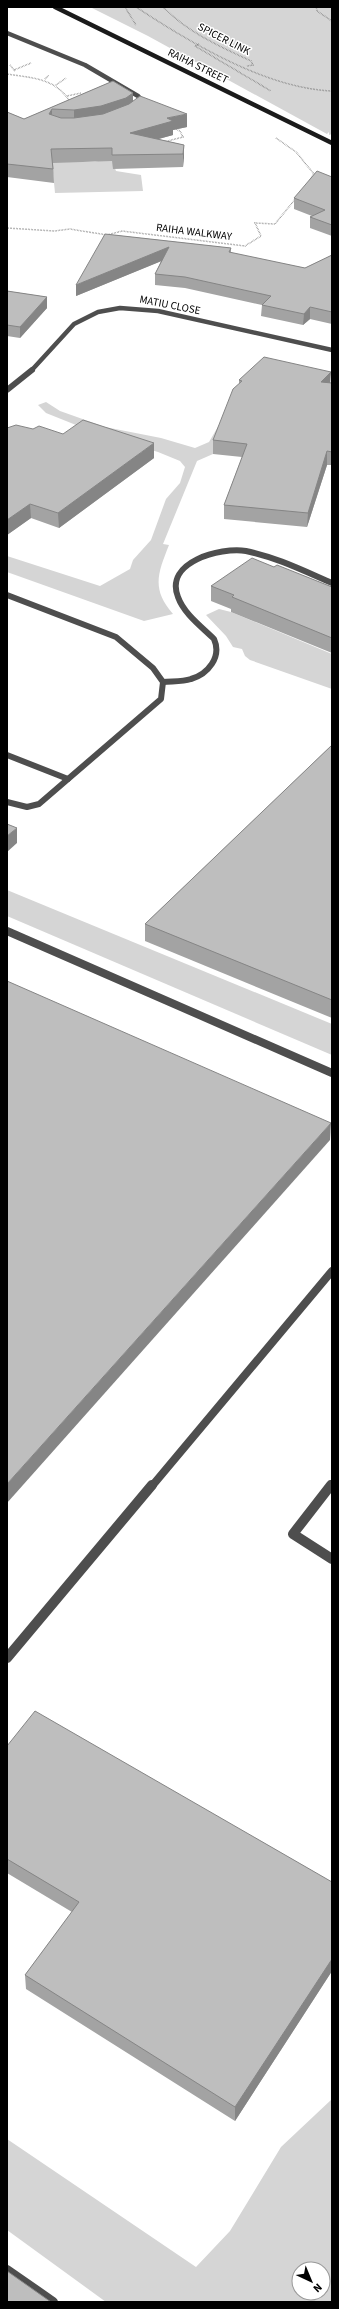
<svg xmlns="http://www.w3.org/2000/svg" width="339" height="2309" font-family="'Source Sans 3',sans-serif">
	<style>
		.green { fill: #d5d5d5; fill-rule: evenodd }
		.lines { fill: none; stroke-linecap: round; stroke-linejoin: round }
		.path { stroke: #707070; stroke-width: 1.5; stroke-dasharray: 0.5 1; stroke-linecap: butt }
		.service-far3 { stroke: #4e4e4e; stroke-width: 4.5 }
		.service-far2 { stroke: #4e4e4e; stroke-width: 6 }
		.service-far1 { stroke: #4e4e4e; stroke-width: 8 }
		.service { stroke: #4e4e4e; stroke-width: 10 }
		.minor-far1 { stroke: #4e4e4e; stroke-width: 4.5 }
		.minor { stroke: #4e4e4e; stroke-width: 6 }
		.secondary { stroke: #1b1b1b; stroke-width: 4.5 }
		.wall { fill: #a3a3a3 }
		.shaded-wall { fill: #858585 }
		.building { fill: #bebebe; stroke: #858585 }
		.labels { text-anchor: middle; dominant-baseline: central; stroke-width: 3; stroke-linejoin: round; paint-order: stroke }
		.far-street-label { font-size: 11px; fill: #000; stroke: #fff }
	</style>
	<rect width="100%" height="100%" fill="#fff"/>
	<g class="green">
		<path d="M90,7H332V134L329,135V132L327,134L148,36Z"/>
		<path d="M111,157L116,171L141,175L143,191L55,193L52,162H95Z"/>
		<path d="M46,402L60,411L105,427L161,438L195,448L209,442L226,413H229L213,454L197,461L163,544L169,545C158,573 151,589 173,614L144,621L7,572V556L100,586L130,569L133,560L151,540L166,499L180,483L185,467L180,461L158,452L101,435L46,413L38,405Z"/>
		<path d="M219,609L231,612L332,654V689L250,660L245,656L242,649L233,647L226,636L206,615Z"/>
		<path d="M7,890L332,1024V1055L7,916Z"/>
		<path d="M332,2099V2302H106L7,2230V2139L196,2267L230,2231L281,2147ZM299,2269H323V2293H299Z"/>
	</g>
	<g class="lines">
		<g class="path">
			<path d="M125,7L136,25"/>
			<path d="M136,7C191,43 265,88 332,91"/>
			<path d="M163,7C189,33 219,46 251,61L253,65L247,66"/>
			<path d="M316,7L317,11L332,21"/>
			<path d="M199,44L195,46L271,91"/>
			<path d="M10,65L15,71"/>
			<path d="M14,70L31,63"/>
			<path d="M7,74C32,78 56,78 70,102"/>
			<path d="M45,79L49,75"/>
			<path d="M56,85L66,78"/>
			<path d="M67,96L81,93"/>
			<path d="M276,138L296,152L314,174L309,181"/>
			<path d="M164,142L183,137L180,131L174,128"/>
			<path d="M7,228L54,231L70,229L107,235L122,231L245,246L261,236L255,223L275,224L296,198"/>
		</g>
		<path class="service-far3" d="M7,33L85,65L138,96L142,101L141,106"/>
		<g class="service-far2">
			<path d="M7,595L116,637L153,668L163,682L161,699L39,804L27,807L7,802"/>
			<path d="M163,682C172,681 182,682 191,679C208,674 222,657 214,639C202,627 184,614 178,597C164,562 220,547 246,551C276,557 304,571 332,583"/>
			<path d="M7,755L68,779"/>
		</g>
		<g class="service-far1">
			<path d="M7,931L332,1073"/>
			<path d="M152,1486L332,1271"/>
			<path d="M331,1486L332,1484"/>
		</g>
		<g class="service">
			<path d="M331,1485L293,1534L332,1559"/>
			<path d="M7,1658L152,1485"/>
			<path d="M7,2270L53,2302"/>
		</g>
		<path class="minor-far1" d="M31,371L74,324L98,312L120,308L158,311L332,350"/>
		<path class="minor" d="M7,390L32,370"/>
		<path class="secondary" d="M55,7L332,143"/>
	</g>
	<g class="wall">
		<path d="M113,81L133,93V101L187,127L173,130V135L158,139L184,145L183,167L113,169L112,161L53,163L54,183L7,177V112L24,119Z"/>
		<path d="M332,177V236L310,228V217L312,216L294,209V198Z"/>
		<path d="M105,234L231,248V253L305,268L332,255V324L310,319L303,325L261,316L262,305L185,288L155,285V274L161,261L76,296Z"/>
		<path d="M7,291L47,297V308L20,338L7,336Z"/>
		<path d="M239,380L332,383V465H327L307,527L224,519V505L242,457L213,454V440L239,384Z"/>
		<path d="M7,428L33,429L63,434L154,458L59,528L31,518L7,535Z"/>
		<path d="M274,567L332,587V653L231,612V609L211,601V586Z"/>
		<path d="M332,745V1018L145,941V924Z"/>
		<path d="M7,1746L332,1882V1971L235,2121L26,1989L25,1975L72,1912L7,1873Z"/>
	</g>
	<g class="shaded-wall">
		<path d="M133,93V106L74,124V110Z"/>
		<path d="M52,109V122L49,114Z"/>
		<path d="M187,114V127L173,130V135L130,147V133L167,118Z"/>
		<path d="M184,145V158L183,167V154Z"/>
		<path d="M169,247V258L76,296V285Z"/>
		<path d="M47,297V308L20,338V327Z"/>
		<path d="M310,307V319L303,325L304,314Z"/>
		<path d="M331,372L330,386L321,382Z"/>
		<path d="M154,443V458L59,528L58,513Z"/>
		<path d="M327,451V465L307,527L308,513Z"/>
		<path d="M30,504L31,518L7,535V520Z"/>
		<path d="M17,828V843L7,852V836Z"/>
		<path d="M331,1123L330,1140L7,1503V1484Z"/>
		<path d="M332,1959V1971L235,2121V2107Z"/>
	</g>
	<g class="building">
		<path d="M113,81L133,93L126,98L101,106L74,110L52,109L49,114L61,118H74L103,114L129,104L140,96L187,114L167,118L173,121L130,133L184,145L183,154L112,155V148L51,149L53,169L7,164V112L24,119Z"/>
		<path d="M317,171L332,177V225L310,217L325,210L294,198Z"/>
		<path d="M105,234L231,248L229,252L305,268L332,255V312L310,307L304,314L262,305L271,296L185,277L155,274L169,247L76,285Z"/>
		<path d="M7,291L47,297L20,327L7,325Z"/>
		<path d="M264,357L331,372L321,382L332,383V452L327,451L308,513L224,505L247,444L213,440L233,389L242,381L239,380Z"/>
		<path d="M83,420L154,443L58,513L30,504L7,520V428L16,425L33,429L39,426L63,434Z"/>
		<path d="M252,558L274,567L277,565L332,587V638L232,597L234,595L211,586Z"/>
		<path d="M332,745V1000L145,924Z"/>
		<path d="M7,824L17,828L7,836Z"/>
		<path d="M7,981L331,1123L7,1484Z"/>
		<path d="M35,1711L332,1882V1959L235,2107L25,1975L79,1902L7,1859V1746Z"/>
		<path d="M7,2271L51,2302H7Z"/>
	</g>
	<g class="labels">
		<g class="far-street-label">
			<text transform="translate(224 39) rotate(27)">SPICER LINK</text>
			<text transform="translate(198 66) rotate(26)">RAIHA STREET</text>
			<text transform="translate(194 232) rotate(7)">RAIHA WALKWAY</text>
			<text transform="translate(170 305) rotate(11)">MATIU CLOSE</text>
		</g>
	</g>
	<rect width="339" height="2309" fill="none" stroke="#000000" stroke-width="16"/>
	<g transform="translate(311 2281) rotate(136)"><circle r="19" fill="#ffffff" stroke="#999999"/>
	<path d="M0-3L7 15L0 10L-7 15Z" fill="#000000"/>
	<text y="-6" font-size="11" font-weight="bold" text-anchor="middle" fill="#000000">N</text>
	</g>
</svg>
